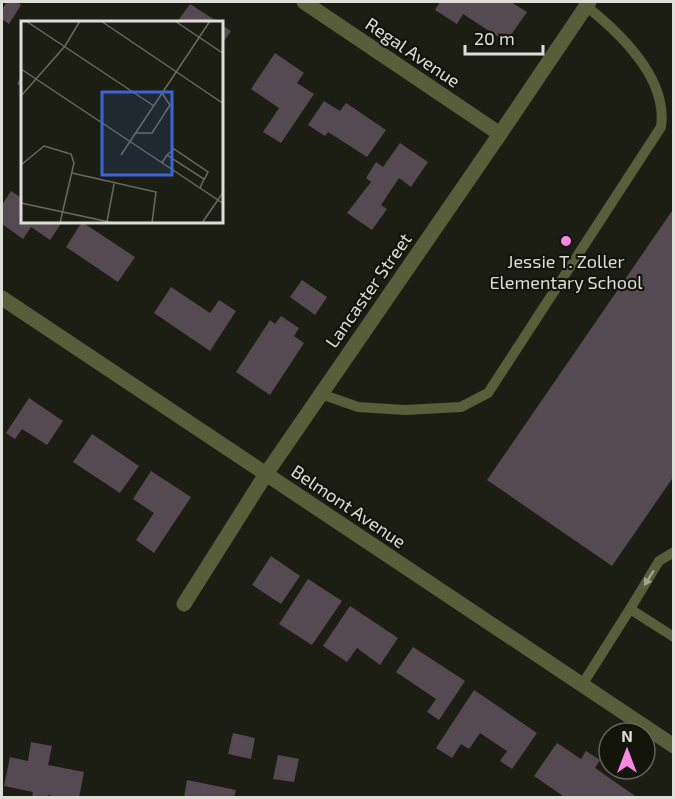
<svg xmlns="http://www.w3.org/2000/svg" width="675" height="799" font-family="'Exo 2',sans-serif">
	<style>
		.building { fill: #554a52 }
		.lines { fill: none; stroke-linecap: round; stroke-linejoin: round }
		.service { stroke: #585d3a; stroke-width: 10 }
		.minor { stroke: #585d3a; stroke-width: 15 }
		.oneway { fill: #a1a490 }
		.poi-dot { fill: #fa87e6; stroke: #13140a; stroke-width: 2 }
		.labels { text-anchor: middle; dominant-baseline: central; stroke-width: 4.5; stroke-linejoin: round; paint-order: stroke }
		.street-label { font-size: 18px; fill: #ddded7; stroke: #13140a }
		.poi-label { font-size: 18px; fill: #ddded7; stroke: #13140a }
		.inset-road { fill: none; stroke: #696b61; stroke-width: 1.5 }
		.view { fill: #3a64d8; fill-opacity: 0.15; stroke: #3a64d8; stroke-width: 3 }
		.inset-edge { fill: none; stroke: #ddded7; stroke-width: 3 }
	</style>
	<rect width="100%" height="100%" fill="#1c1e13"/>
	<g class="building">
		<path d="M7,2H17L21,5L9,24L2,19V9Z"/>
		<path d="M440,2H511L527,12L506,42L463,14L457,24L435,10Z"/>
		<path d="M190,4L218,22H177Z"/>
		<path d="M222,25L231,31L222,44Z"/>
		<path d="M275,53L304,73L297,83L314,94L281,143L263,132L279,108L251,89Z"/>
		<path d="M22,75V87L17,84Z"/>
		<path d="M324,101L340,111L346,103L386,130L367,157L328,132L325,136L308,125Z"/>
		<path d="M400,143L428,162L411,187L399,178L381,205L387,209L372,230L347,213L371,182L366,178L376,162L383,167Z"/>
		<path d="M11,191L20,197L22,193V222H62L50,240L31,227L23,239L2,224V205Z"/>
		<path d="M674,208V476L612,566L487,480Z"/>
		<path d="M82,222L135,257L118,282L66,247Z"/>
		<path d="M302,280L327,297L315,315L290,297Z"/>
		<path d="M171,287L210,313L219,300L236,311L210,351L154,313Z"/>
		<path d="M281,316L299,328L294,336L304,343L270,395L236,372L270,320L275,324Z"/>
		<path d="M29,398L63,421L47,445L22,429L15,439L6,433Z"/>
		<path d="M92,434L139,466L120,493L73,462Z"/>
		<path d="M151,471L191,497L154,553L136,540L154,513L133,499Z"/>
		<path d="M271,556L300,576L281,604L252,585Z"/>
		<path d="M308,579L342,601L312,645L279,624Z"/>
		<path d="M350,606L398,638L380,665L357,648L347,662L323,646Z"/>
		<path d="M413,647L465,681L439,720L427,712L436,699L396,672Z"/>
		<path d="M474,690L537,733L512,769L500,761L507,751L480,733L469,749L461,744L452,758L436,748Z"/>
		<path d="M233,733L255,738L251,759L228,754Z"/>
		<path d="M31,742L52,746L48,765L84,772L79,798H62L48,795L47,798H32L33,792L4,786L10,757L28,761Z"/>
		<path d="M557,743L581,759L586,751L600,760L595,768L638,798H566L534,776Z"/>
		<path d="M278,755L299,759L294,782L273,779Z"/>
		<path d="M187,780L236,790L234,798H184Z"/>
	</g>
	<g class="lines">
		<g class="service">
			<path d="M321,394L358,407L405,410L461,407L488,393L661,127C668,79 620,33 586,6"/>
			<path d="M630,609L659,561L674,552"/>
			<path d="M582,685L630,609L674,637"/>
		</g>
		<g class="minor">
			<path d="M304,2L500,134"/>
			<path d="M2,298L674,746"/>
			<path d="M184,604L266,474L500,134L589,2"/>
		</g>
	</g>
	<defs><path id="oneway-solid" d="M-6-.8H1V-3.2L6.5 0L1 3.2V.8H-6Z" transform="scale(1.5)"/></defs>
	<use class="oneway" href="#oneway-solid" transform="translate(649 578) rotate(122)"/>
	<circle class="poi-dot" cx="566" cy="241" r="6"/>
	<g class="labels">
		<g class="street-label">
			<text transform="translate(413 52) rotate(34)">Regal Avenue</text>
			<text transform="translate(368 290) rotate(-55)">Lancaster Street</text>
			<text transform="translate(349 506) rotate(34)">Belmont Avenue</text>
		</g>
		<g class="poi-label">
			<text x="566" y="261">Jessie T. Zoller<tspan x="566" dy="21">Elementary School</tspan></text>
		</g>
	</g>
	<g transform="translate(21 21)">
		<rect width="202" height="202" fill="#1c1e13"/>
		<path class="inset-road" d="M5,0L133,85M80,0L203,83M154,0L203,33M0,48L203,183M0,75L44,25L59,0M114,112H131L149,84L141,72M100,134L189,0M146,134L153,128L187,151L183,159M141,142L146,134L183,158L179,167M0,144L23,125L50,133L53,142L39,202M51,152L135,171L131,202M0,182L93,202M86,201L93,163M181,202L203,170"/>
		<path class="view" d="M81,71H151V154H81Z"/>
		<rect width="202" height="202" class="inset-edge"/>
	</g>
	<rect width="675" height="799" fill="none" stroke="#ddded7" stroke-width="6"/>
	<g transform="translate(627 751)"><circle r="28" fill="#13140a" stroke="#64655c" stroke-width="1.5"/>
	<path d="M0-4.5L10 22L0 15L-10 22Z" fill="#fa87e6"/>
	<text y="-9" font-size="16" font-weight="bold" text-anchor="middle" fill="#ddded7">N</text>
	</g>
	<path d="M465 45v9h78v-9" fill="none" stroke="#ddded7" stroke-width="3"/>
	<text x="474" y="45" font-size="18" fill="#ddded7" stroke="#13140a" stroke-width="4.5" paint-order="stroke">20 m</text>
</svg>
